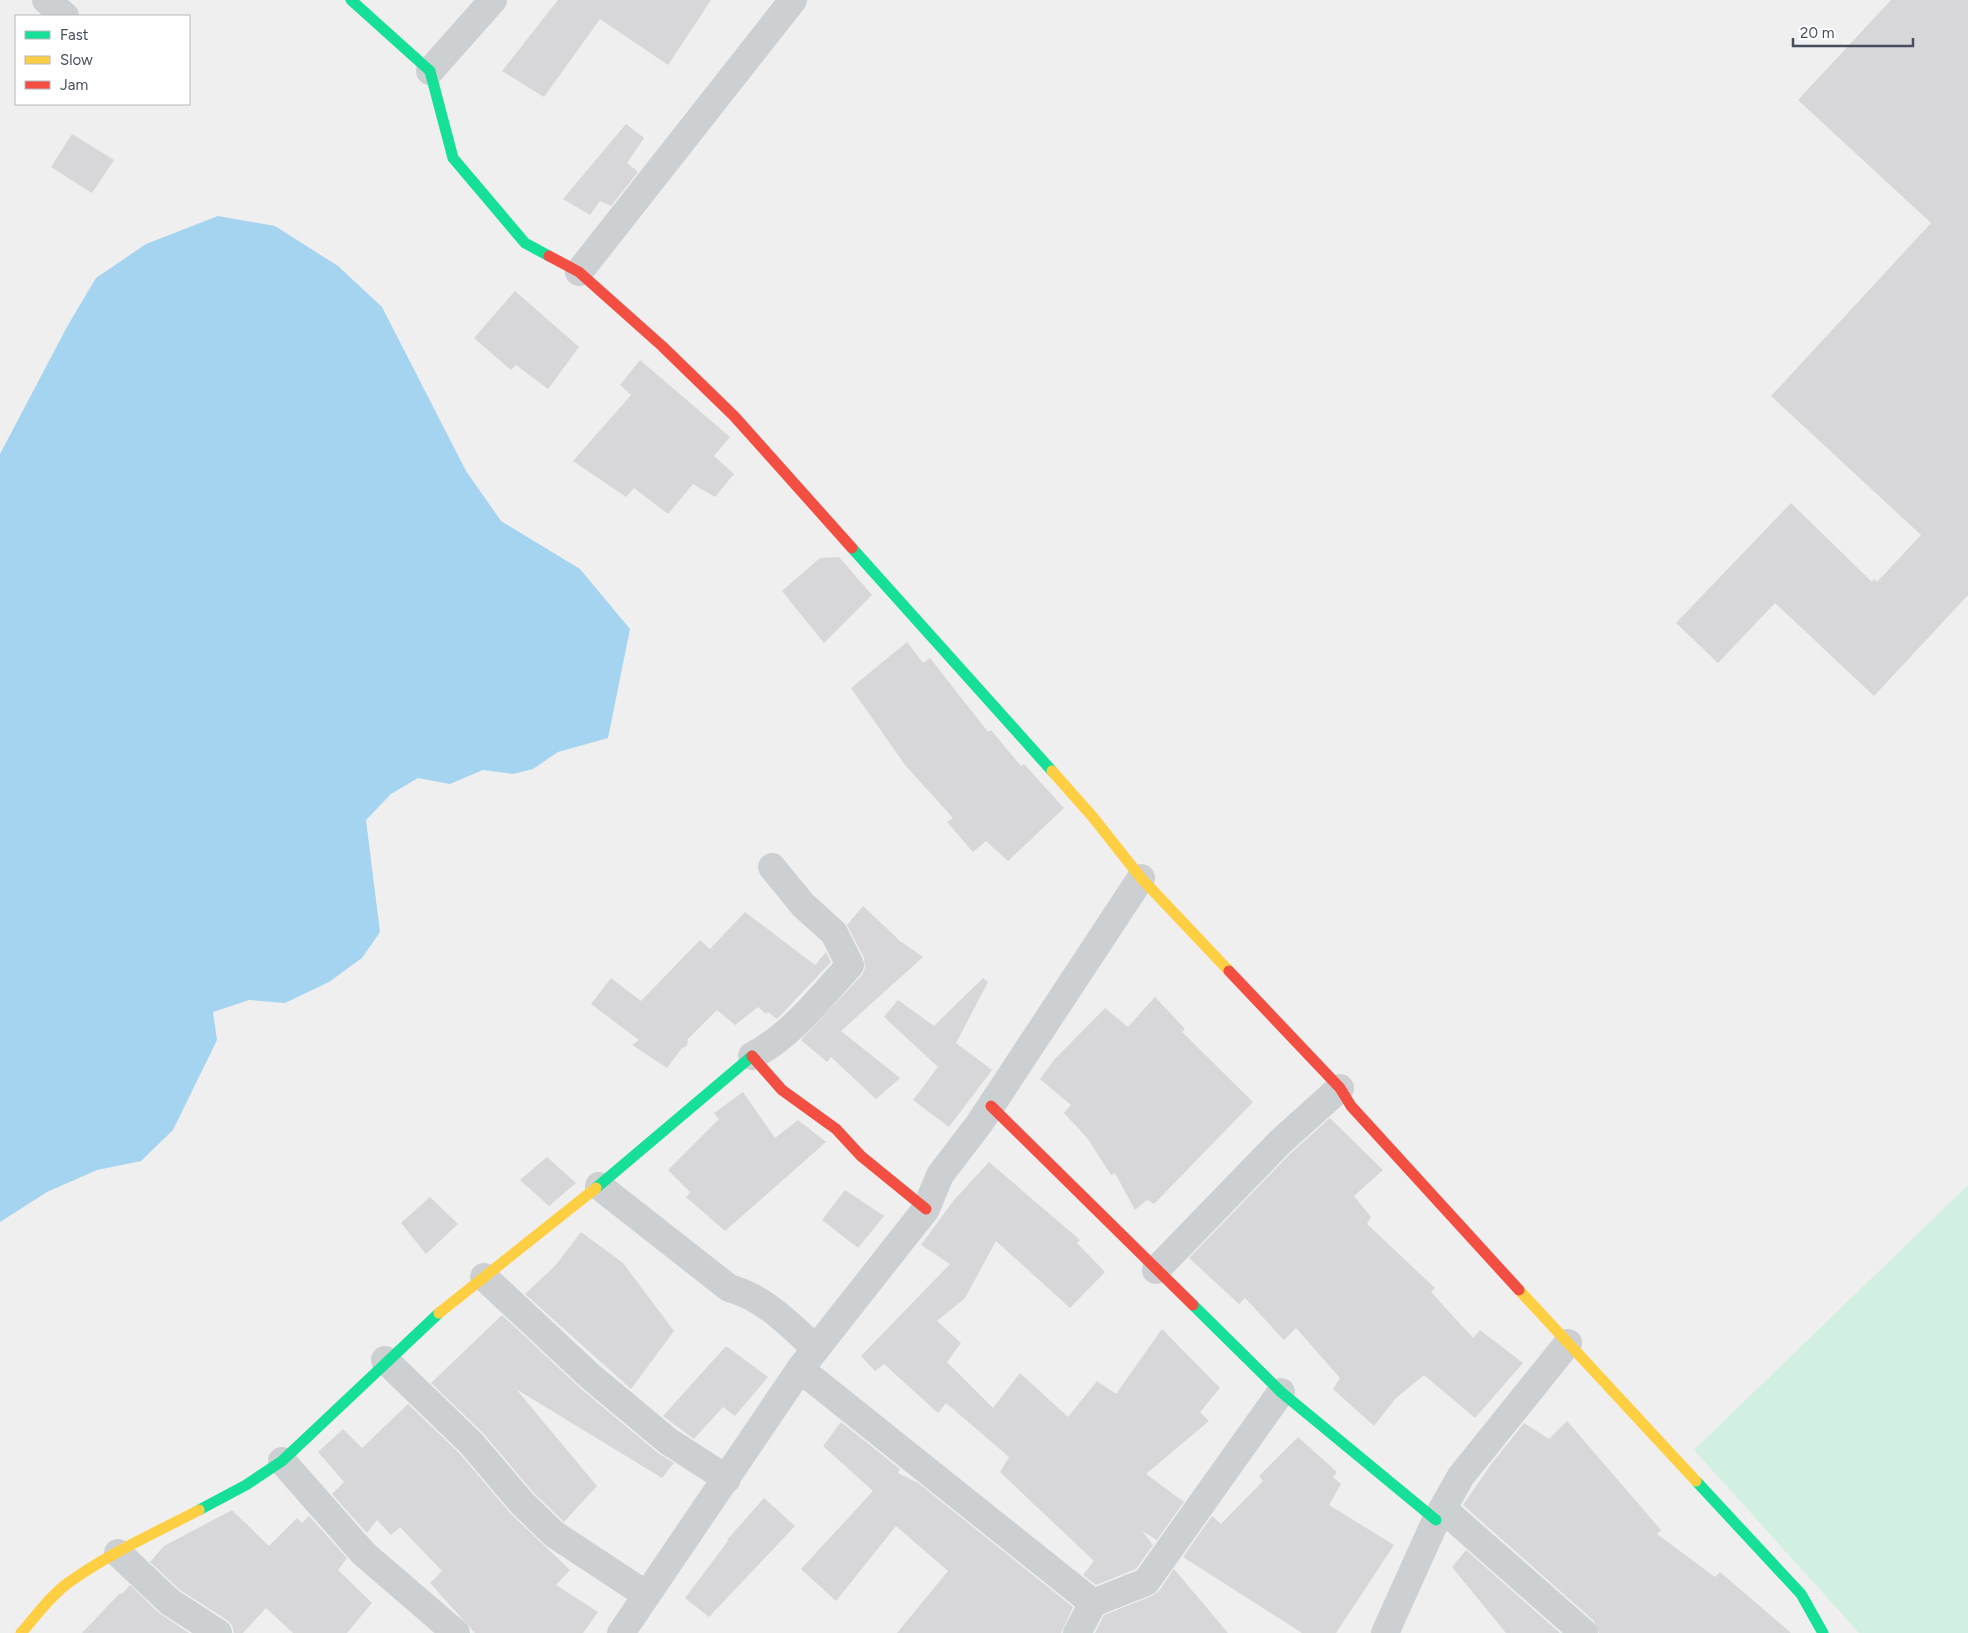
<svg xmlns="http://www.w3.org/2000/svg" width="1968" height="1633" font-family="Figtree,sans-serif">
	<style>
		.green { fill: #d2f0e2 }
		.water { fill: #a5d4f0 }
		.building { fill: #d7d7d9 }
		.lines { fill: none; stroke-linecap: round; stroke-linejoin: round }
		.street { stroke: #cdd0d3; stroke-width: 28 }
		.fast { stroke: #16e098; stroke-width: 11 }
		.slow { stroke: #ffcf43; stroke-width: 11 }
		.jam { stroke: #f24e42; stroke-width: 11 }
	</style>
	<rect width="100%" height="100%" fill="#f0efef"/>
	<path class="green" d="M1968,1185V1633H1859L1694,1450Z"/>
	<path class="water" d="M218,216L275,226L338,266L382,307L466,471L501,521L580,569L630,629L608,738L558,752L533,769L513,774L483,770L450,784L418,778L391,794L366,820L380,932L362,958L329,982L285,1003L249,1000L213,1012L217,1040L173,1130L141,1161L97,1170L47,1192L0,1222V454L68,325L96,278L146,244Z"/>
	<g class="building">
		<path d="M558,0H711L668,65L600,19L544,97L502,71Z"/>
		<path d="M1891,0H1968V595L1874,696L1775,603L1718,663L1676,623L1791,503L1872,582L1874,579L1877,582L1921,535L1771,396L1931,223L1798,100Z"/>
		<path d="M626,124L644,138L627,163L638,172L611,206L600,201L590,215L563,199Z"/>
		<path d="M72,134L114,160L92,193L51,167Z"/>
		<path d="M515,291L579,347L548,389L516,365L511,370L474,338Z"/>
		<path d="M640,360L730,437L714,456L734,474L715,497L693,484L668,514L634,488L626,497L573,461L631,395L620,385Z"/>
		<path d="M839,557L872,595L824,643L782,591L820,558Z"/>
		<path d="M907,642L923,663L930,658L988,732L991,730L1021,766L1024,764L1064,808L1008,861L986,841L973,852L947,822L953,818L905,765L851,688Z"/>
		<path d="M863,906L900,941L923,957L841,1031L900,1078L876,1099L831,1057L827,1062L801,1040L862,975L865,968L864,958L847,925Z"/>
		<path d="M745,912L815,965L826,952L831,962L777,1019L768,1012L766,1014L758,1007L735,1025L717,1010L688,1039L687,1046L682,1048L667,1068L632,1045L639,1040L591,1004L611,978L641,1001L700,940L710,949Z"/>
		<path d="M983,978L988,982L956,1043L992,1070L949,1127L913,1100L938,1067L884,1017L898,1000L934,1026Z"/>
		<path d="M1155,997L1185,1029L1182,1032L1253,1102L1154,1204L1147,1200L1135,1210L1115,1173L1111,1175L1088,1139L1064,1113L1071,1105L1040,1079L1054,1060L1105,1008L1128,1027Z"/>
		<path d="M743,1092L775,1138L798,1120L826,1142L725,1231L686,1197L690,1192L668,1170L719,1119L714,1113Z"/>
		<path d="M1330,1118L1383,1170L1354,1196L1371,1217L1367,1224L1435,1288L1431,1292L1473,1338L1480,1330L1523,1363L1475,1418L1424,1375L1396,1398L1374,1426L1333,1389L1340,1378L1296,1328L1284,1340L1245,1298L1239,1304L1189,1258L1291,1153Z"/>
		<path d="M547,1157L576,1183L549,1206L520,1180Z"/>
		<path d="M989,1162L1080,1240L1077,1243L1105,1272L1070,1308L996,1241L965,1298L937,1321L961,1343L947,1362L993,1408L1020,1373L1068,1417L1097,1381L1116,1394L1162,1329L1220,1388L1200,1412L1209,1421L1146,1474L1184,1502L1157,1540L1142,1531L1153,1545L1136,1569L1096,1585L1083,1575L1094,1561L1000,1472L1009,1457L946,1403L938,1413L884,1364L875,1371L861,1356L950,1264L921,1245L954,1200Z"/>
		<path d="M845,1190L884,1216L858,1248L822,1220Z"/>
		<path d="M430,1197L458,1224L426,1254L401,1223Z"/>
		<path d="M581,1232L623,1263L674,1331L631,1389L525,1294L555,1266Z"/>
		<path d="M502,1315L580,1388L658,1453L674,1463L662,1478L516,1389L597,1486L564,1522L533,1492L483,1433L431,1383Z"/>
		<path d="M726,1346L768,1377L735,1416L723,1407L694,1439L663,1416Z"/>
		<path d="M408,1404L460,1454L511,1514L570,1570L556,1585L598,1612L583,1633H475L430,1583L442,1571L400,1527L391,1535L377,1520L367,1533L332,1494L344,1482L318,1452L343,1429L362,1448Z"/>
		<path d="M1567,1421L1661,1530L1657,1534L1715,1577L1720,1572L1791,1633H1599L1594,1621L1463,1505L1492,1463L1524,1423L1549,1439Z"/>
		<path d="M841,1422L900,1469L898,1473L918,1483L1073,1607L1061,1633H897L948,1571L896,1526L836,1601L801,1569L873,1491L823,1446Z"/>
		<path d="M1298,1437L1337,1472L1333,1477L1341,1484L1329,1505L1394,1545L1336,1633H1302L1183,1557L1212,1516L1221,1524L1263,1481L1259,1476Z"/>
		<path d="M764,1498L795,1526L709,1617L685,1598L728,1541L727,1540Z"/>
		<path d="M232,1510L269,1546L297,1518L302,1523L309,1516L347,1558L338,1570L372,1603L347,1633H293L266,1608L243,1633H234L232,1625L227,1620L180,1590L150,1562L164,1546Z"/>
		<path d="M1466,1550L1560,1633H1506L1452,1567Z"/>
		<path d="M1174,1569L1228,1633H1095L1104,1615L1152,1596L1159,1591Z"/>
		<path d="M130,1585L159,1613L189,1633H82L120,1593L122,1594Z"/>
	</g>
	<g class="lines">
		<g class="street">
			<path d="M46,0L65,16"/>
			<path d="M430,71L493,0"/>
			<path d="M579,272L793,0"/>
			<path d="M752,1056C792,1035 820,998 850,965L834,933L803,905L772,867"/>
			<path d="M599,1186L729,1288C765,1298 789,1324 816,1349"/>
			<path d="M1156,1270L1280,1142L1340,1088"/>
			<path d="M484,1277L590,1376L668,1441L727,1479"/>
			<path d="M385,1360L471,1443L522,1503L554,1534L645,1594"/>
			<path d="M800,1369L1093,1603"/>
			<path d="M282,1461L364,1554L456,1633"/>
			<path d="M1443,1509L1584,1633"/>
			<path d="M118,1553L170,1602L218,1633"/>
			<path d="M621,1633L800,1369L926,1209L940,1175L979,1124L1141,878"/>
			<path d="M1077,1633L1093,1603L1146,1582L1281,1392"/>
			<path d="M1385,1633L1436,1520L1461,1476L1568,1343"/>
		</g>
		<g class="fast">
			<path d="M351,0L430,71L453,158L525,243L549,256"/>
			<path d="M852,548L1052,771"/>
			<path d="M596,1188L752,1056"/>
			<path d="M1193,1305L1281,1392L1436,1520"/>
			<path d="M1696,1481L1801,1594L1823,1633"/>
			<path d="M199,1510L246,1485L282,1461L439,1313"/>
		</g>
		<g class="slow">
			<path d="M1052,771L1092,816L1141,878L1229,971"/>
			<path d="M1519,1290L1696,1481"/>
			<path d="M439,1313L596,1188"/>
			<path d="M21,1633C36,1616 50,1596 68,1583C108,1554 155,1533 199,1510"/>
		</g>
		<g class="jam">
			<path d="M549,256L579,272L662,346L734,416L852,548"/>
			<path d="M1229,971L1340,1088L1351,1106L1519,1290"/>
			<path d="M752,1056L782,1090L836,1129L861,1156L926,1209"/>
			<path d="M991,1106L1193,1305"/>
		</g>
	</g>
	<rect x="15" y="15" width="175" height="90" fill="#ffffff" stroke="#b5b8be"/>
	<rect x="25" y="31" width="25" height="8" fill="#16e098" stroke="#b5b8be"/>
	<text x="60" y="40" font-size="15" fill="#454e5c">Fast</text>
	<rect x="25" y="56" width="25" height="8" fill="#ffcf43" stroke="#b5b8be"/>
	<text x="60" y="65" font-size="15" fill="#454e5c">Slow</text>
	<rect x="25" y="81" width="25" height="8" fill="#f24e42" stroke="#b5b8be"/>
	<text x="60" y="90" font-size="15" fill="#454e5c">Jam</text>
	<path d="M1793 38v8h120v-8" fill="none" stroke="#454e5c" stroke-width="2.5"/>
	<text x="1800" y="38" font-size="15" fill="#454e5c" stroke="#ffffff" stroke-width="4" paint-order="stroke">20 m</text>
</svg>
